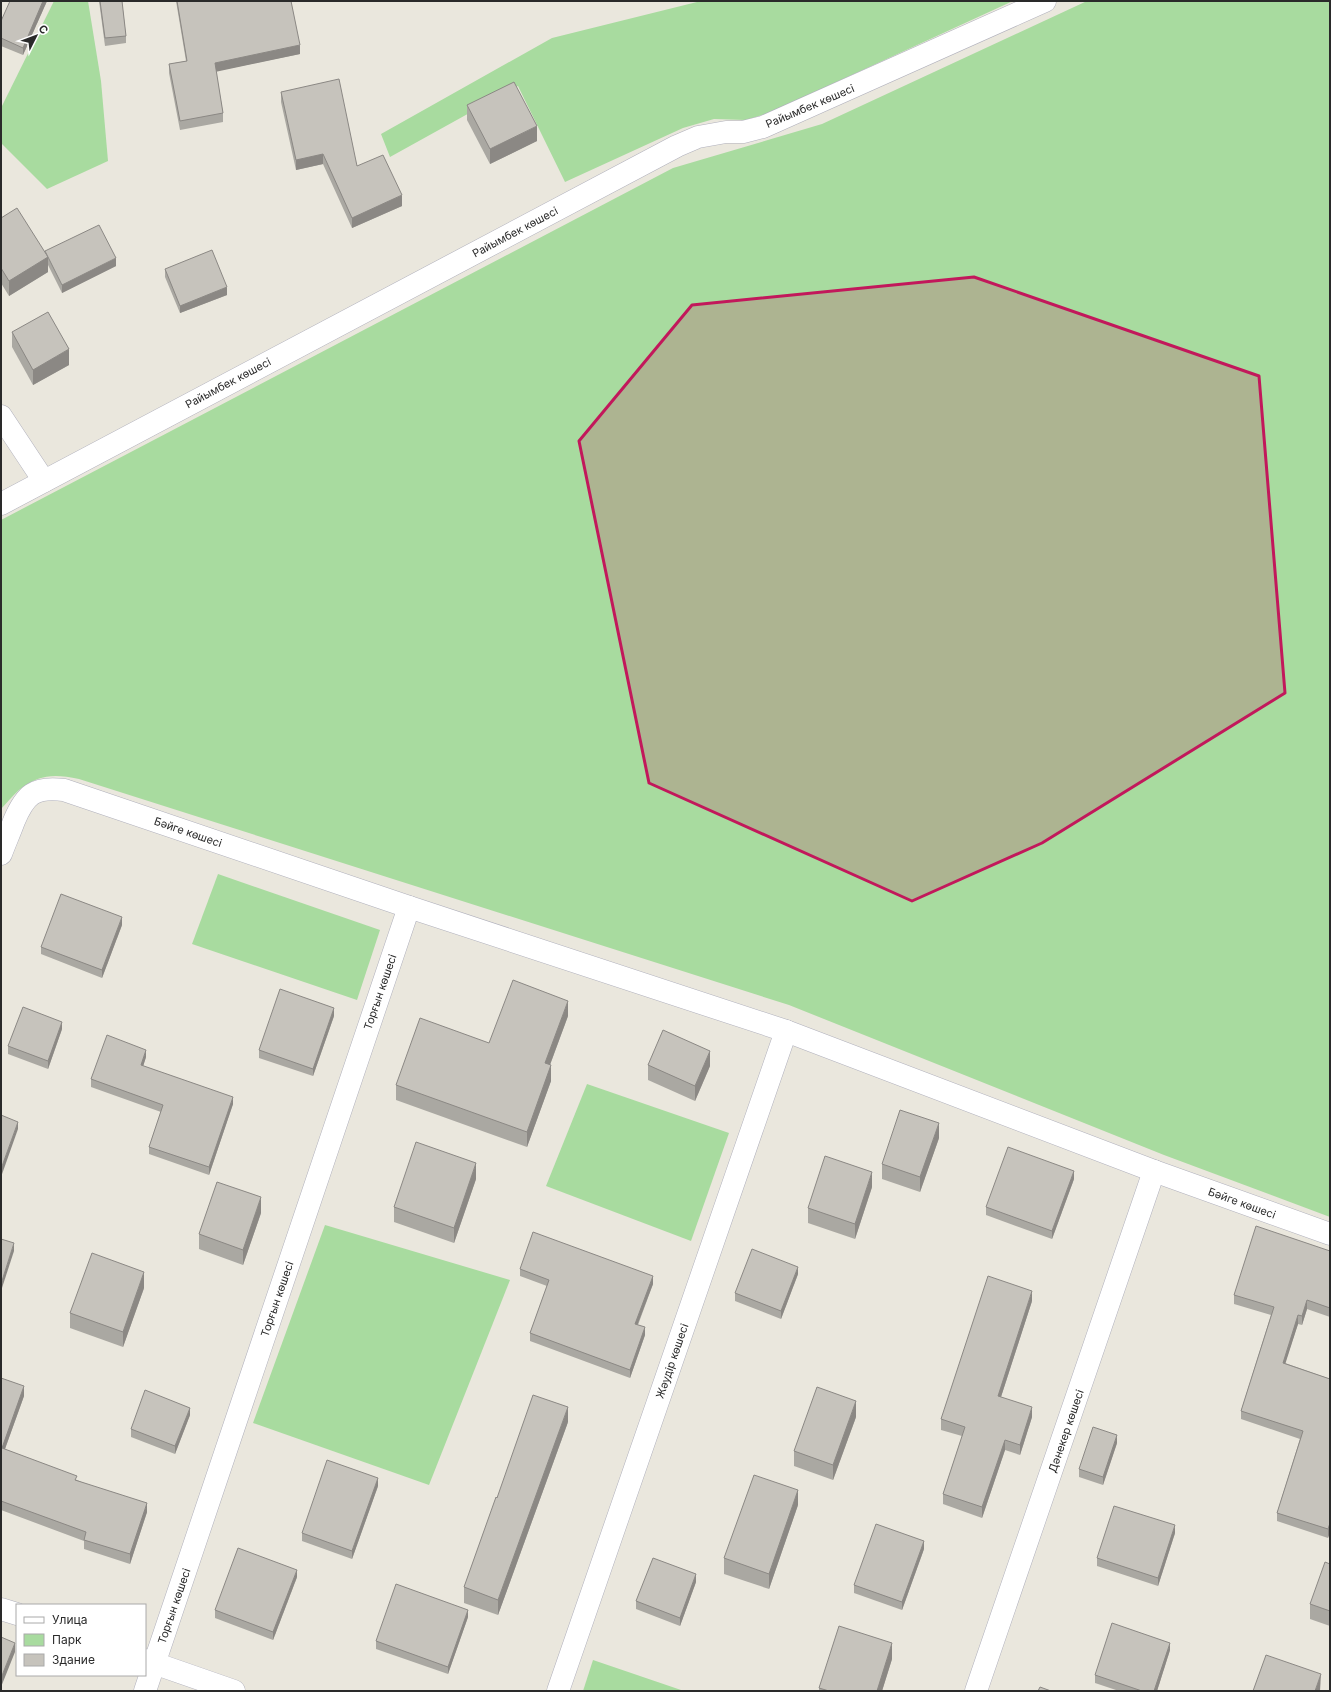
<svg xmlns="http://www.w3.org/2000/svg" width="1331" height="1692" font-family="Inter,sans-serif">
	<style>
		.green { fill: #a8db9f }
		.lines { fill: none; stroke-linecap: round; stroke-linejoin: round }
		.street-casing { stroke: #b0b0bc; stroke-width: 23 }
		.street { stroke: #fff; stroke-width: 22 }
		.wall { fill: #aaa8a2 }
		.shaded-wall { fill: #8b8884 }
		.building { fill: #c6c3bc; stroke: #8b8884 }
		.marked { fill: #c2185b; fill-opacity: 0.2; stroke: #c2185b; stroke-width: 3; stroke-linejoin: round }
		.labels { text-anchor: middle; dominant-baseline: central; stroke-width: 3; stroke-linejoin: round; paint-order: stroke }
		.street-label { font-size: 11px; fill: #2a2a2a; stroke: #fff }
	</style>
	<rect width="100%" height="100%" fill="#eae7dd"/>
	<g class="green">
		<path d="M54,1H88L101,81L108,161L47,189L1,143V108Z"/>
		<path d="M701,1H1013L769,113L746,120L714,119L683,128L565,182L518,86L390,157L381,134L552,38Z"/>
		<path d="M1087,1H1330V1217L1164,1155L789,1005L79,779C54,774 40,774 19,790C12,796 7,803 1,809V520L673,168L822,124Z"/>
		<path d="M218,874L380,930L357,1000L192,944Z"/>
		<path d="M587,1084L729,1133L691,1241L546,1186Z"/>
		<path d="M325,1225L510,1280L429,1485L253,1423Z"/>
		<path d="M593,1660L684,1691H583Z"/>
	</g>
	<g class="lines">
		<g class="street-casing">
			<g id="street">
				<path d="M1,416L44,481"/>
				<path d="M1,504L677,146L698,137L726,132H743L763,127L1045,1"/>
				<path d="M1,854C5,843 10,832 14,821C25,795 34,786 64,790L409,907L786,1031L1154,1171L1330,1234"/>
				<path d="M1,1609L17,1614"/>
				<path d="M145,1660L234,1691"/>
				<path d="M145,1691L409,907"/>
				<path d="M558,1691L786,1031"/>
				<path d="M976,1691L1154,1171"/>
			</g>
		</g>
		<use href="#street" class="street"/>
	</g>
	<g class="wall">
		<path d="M47,1L23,55L1,46V21Z"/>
		<path d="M99,1H122L126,36V43L105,46Z"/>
		<path d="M176,1H291L300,54L216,71L223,113V122L180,130L169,73V64L186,61Z"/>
		<path d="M281,92L357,166L402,206L352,228L323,164L296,170L281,102Z"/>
		<path d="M467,105L537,141L490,164L467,120Z"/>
		<path d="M1,218L45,252L116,266L62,293L48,265V272L9,296L1,283Z"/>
		<path d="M165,269L227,295L180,313L165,277Z"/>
		<path d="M12,332L69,365L33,385L12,347Z"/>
		<path d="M122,925L102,978L41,954V947Z"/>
		<path d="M334,1016L313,1076L259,1058V1050Z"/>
		<path d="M568,1016L550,1065L551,1081L527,1147L396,1100V1085L489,1043Z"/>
		<path d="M62,1029L48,1069L8,1054V1046Z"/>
		<path d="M146,1057L143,1066L233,1104L209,1175L149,1154V1147L161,1112L91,1087V1079Z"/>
		<path d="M648,1065L710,1066L695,1101L648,1080Z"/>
		<path d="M939,1138L920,1192L882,1179V1164Z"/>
		<path d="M476,1179L454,1243L394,1222V1207Z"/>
		<path d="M1074,1179L1052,1239L986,1215V1207Z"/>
		<path d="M872,1187L855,1239L808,1223V1208Z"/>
		<path d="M261,1213L243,1265L199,1249V1234Z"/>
		<path d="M1330,1251V1317L1307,1309L1302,1325L1298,1324L1285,1363L1330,1379V1532L1328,1538L1277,1521V1513L1300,1439L1241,1419V1411L1271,1315L1234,1304V1295Z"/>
		<path d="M520,1269L653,1284L638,1325L645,1335L630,1378L530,1341V1333L547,1286L520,1276Z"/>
		<path d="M798,1274L781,1319L735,1301V1293Z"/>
		<path d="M144,1288L123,1347L70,1328V1313Z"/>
		<path d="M1032,1301L1001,1397L1032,1417L1020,1455L1005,1450L982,1518L943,1504V1494L962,1436L941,1430V1419Z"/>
		<path d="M1,1378L24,1396L5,1449L77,1480L147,1512L130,1564L84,1549V1541L1,1510Z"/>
		<path d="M190,1415L175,1454L131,1437V1429Z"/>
		<path d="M856,1417L833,1480L794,1466V1451Z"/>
		<path d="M568,1422L498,1615L464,1603V1587L497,1498Z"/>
		<path d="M1117,1443L1103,1485L1079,1477V1469Z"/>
		<path d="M378,1486L352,1559L302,1541V1533Z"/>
		<path d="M798,1505L769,1589L724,1574V1558Z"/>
		<path d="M1175,1533L1158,1586L1097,1566V1558Z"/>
		<path d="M924,1549L902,1610L854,1593V1585Z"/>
		<path d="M1330,1564V1626L1310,1619V1604Z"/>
		<path d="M297,1577L273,1640L215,1618V1610Z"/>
		<path d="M696,1582L680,1626L636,1609V1601Z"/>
		<path d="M468,1617L448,1674L376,1649V1641Z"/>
		<path d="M1170,1650L1157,1691H1119L1095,1683V1675Z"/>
		<path d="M892,1659L882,1691H819V1688Z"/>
	</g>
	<g class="shaded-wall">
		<path d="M43,1H47L23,55V48Z"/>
		<path d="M300,45V54L215,72V63Z"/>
		<path d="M537,126V141L490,164V149Z"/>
		<path d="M323,154V164L296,170V160Z"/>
		<path d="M402,195V206L352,228V218Z"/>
		<path d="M48,257V272L9,296V281Z"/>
		<path d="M116,258V266L62,293V285Z"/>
		<path d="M227,287V295L180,313V306Z"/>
		<path d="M69,349V365L33,385V370Z"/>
		<path d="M122,917V925L102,978V970Z"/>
		<path d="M568,1001V1016L545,1078V1063Z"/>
		<path d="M334,1008V1016L313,1076V1069Z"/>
		<path d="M62,1022V1029L48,1069V1061Z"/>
		<path d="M146,1050V1057L141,1073V1065Z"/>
		<path d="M710,1051V1066L695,1101V1086Z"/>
		<path d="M551,1065V1081L527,1147V1132Z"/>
		<path d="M233,1097V1104L209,1175V1167Z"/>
		<path d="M18,1122V1129L1,1177V1169Z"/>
		<path d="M939,1123V1138L920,1192V1177Z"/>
		<path d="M476,1163V1179L454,1243V1228Z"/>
		<path d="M1074,1171V1179L1052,1239V1231Z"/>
		<path d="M872,1172V1187L855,1239V1224Z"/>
		<path d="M261,1197V1213L243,1265V1250Z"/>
		<path d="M14,1243V1251L1,1291V1284Z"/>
		<path d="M798,1267V1274L781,1319V1311Z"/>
		<path d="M144,1272V1288L123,1347V1332Z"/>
		<path d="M653,1276V1284L635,1331V1324Z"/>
		<path d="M1032,1291V1301L998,1406V1396Z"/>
		<path d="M1307,1300V1309L1302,1325V1316Z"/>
		<path d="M1298,1315V1324L1283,1371V1363Z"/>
		<path d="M645,1327V1335L630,1378V1370Z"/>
		<path d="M24,1386V1396L2,1457V1448Z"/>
		<path d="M856,1401V1417L833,1480V1465Z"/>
		<path d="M568,1407V1422L498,1615V1600Z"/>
		<path d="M1032,1407V1417L1020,1455V1445Z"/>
		<path d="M190,1408V1415L175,1454V1446Z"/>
		<path d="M1117,1435V1443L1103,1485V1477Z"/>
		<path d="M1005,1440V1450L982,1518V1507Z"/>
		<path d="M378,1478V1486L352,1559V1551Z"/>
		<path d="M798,1490V1505L769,1589V1574Z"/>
		<path d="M147,1503V1512L130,1564V1554Z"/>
		<path d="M1330,1523V1532L1328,1538V1529Z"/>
		<path d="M1175,1525V1533L1158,1586V1578Z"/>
		<path d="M924,1541V1549L902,1610V1602Z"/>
		<path d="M297,1570V1577L273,1640V1632Z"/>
		<path d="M696,1574V1582L680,1626V1618Z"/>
		<path d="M468,1610V1617L448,1674V1667Z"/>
		<path d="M15,1643V1652L1,1687V1678Z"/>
		<path d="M892,1643V1659L882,1691H877Z"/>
		<path d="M1170,1643V1650L1157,1691H1154Z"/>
		<path d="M1321,1674L1320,1691H1315Z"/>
	</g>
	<g class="building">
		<path d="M10,1H43L23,48L1,38V21Z"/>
		<path d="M100,1H122L126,36L105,38Z"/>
		<path d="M177,1H291L300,45L215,63L223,113L180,121L169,64L187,61Z"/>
		<path d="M339,79L357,166L383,155L402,195L352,218L323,154L296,160L281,92Z"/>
		<path d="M514,82L537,126L490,149L467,105Z"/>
		<path d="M17,208L48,257L9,281L1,268V218Z"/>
		<path d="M99,225L116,258L62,285L45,251Z"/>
		<path d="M212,250L227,287L180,306L165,269Z"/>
		<path d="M48,312L69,349L33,370L12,332Z"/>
		<path d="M61,894L122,917L102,970L41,947Z"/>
		<path d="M513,980L568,1001L545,1063L551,1065L527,1132L396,1085L420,1018L489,1043Z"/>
		<path d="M280,989L334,1008L313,1069L259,1050Z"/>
		<path d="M23,1007L62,1022L48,1061L8,1046Z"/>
		<path d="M663,1030L710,1051L695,1086L648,1065Z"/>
		<path d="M107,1035L146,1050L141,1065L233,1097L209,1167L149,1147L163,1105L91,1079Z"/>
		<path d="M900,1110L939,1123L920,1177L882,1164Z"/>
		<path d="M1,1115L18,1122L1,1169Z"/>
		<path d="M416,1142L476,1163L454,1228L394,1207Z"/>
		<path d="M1008,1147L1074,1171L1052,1231L986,1207Z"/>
		<path d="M825,1156L872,1172L855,1224L808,1208Z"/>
		<path d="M217,1182L261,1197L243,1250L199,1234Z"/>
		<path d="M1256,1226L1330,1251V1308L1307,1300L1302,1316L1298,1315L1283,1363L1330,1379V1523L1328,1529L1277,1513L1303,1431L1241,1411L1274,1307L1234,1295Z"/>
		<path d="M533,1232L653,1276L635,1324L645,1327L630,1370L530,1333L549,1280L520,1269Z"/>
		<path d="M1,1239L14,1243L1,1284Z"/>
		<path d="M752,1249L798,1267L781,1311L735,1293Z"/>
		<path d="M92,1253L144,1272L123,1332L70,1313Z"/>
		<path d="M988,1276L1032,1291L998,1396L1032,1407L1020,1445L1005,1440L982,1507L943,1494L965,1427L941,1419Z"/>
		<path d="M1,1378L24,1386L2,1448L77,1476L75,1480L147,1503L130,1554L84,1540L86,1532L1,1501Z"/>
		<path d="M817,1387L856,1401L833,1465L794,1451Z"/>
		<path d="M145,1390L190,1408L175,1446L131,1429Z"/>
		<path d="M533,1395L568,1407L498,1600L464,1587L496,1497L497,1498Z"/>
		<path d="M1093,1427L1117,1435L1103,1477L1079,1469Z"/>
		<path d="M327,1460L378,1478L352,1551L302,1533Z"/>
		<path d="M754,1475L798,1490L769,1574L724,1558Z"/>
		<path d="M1114,1506L1175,1525L1158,1578L1097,1558Z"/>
		<path d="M876,1524L924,1541L902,1602L854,1585Z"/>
		<path d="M238,1548L297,1570L273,1632L215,1610Z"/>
		<path d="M653,1558L696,1574L680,1618L636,1601Z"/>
		<path d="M1325,1562L1330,1564V1611L1310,1604Z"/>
		<path d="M396,1584L468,1610L448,1667L376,1641Z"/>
		<path d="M1112,1623L1170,1643L1154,1691H1142L1095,1675Z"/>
		<path d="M839,1626L892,1643L877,1691H829L819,1688Z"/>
		<path d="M1,1637L15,1643L1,1678Z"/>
		<path d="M1266,1655L1321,1674L1315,1691H1253Z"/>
		<path d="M1040,1687L1051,1691H1038Z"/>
	</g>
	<path class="marked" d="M974,277L1259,376L1285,693L1042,843L912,901L649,783L579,441L692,305Z"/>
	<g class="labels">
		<g class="street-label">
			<text transform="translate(810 106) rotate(-23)">Райымбек көшесі</text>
			<text transform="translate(515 232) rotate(-28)">Райымбек көшесі</text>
			<text transform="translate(228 383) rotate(-28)">Райымбек көшесі</text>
			<text transform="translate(188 832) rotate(19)">Бәйге көшесі</text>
			<text transform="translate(380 992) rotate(-71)">Торғын көшесі</text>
			<text transform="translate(1242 1203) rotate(20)">Бәйге көшесі</text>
			<text transform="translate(277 1299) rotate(-71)">Торғын көшесі</text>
			<text transform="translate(672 1361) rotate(-71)">Жәудір көшесі</text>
			<text transform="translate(1066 1431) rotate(-71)">Дәнекер көшесі</text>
			<text transform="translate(174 1606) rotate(-71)">Торғын көшесі</text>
		</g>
	</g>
	<rect width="1331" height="1692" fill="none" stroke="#2a2a2a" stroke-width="4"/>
	<rect x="16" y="1604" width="130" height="72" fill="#ffffff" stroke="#aaaaaa"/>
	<rect x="24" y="1617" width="20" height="6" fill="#ffffff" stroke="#aaaaaa"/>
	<text x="52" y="1624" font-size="12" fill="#2a2a2a">Улица</text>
	<rect x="24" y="1634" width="20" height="12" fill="#a8db9f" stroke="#aaaaaa"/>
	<text x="52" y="1644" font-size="12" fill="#2a2a2a">Парк</text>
	<rect x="24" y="1654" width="20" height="12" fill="#c6c3bc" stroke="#aaaaaa"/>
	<text x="52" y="1664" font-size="12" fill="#2a2a2a">Здание</text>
	<g transform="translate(36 36) rotate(48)" stroke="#ffffff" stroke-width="3" paint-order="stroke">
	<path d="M0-3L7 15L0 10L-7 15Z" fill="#2a2a2a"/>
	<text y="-6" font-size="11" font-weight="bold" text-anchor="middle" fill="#2a2a2a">С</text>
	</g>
</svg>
